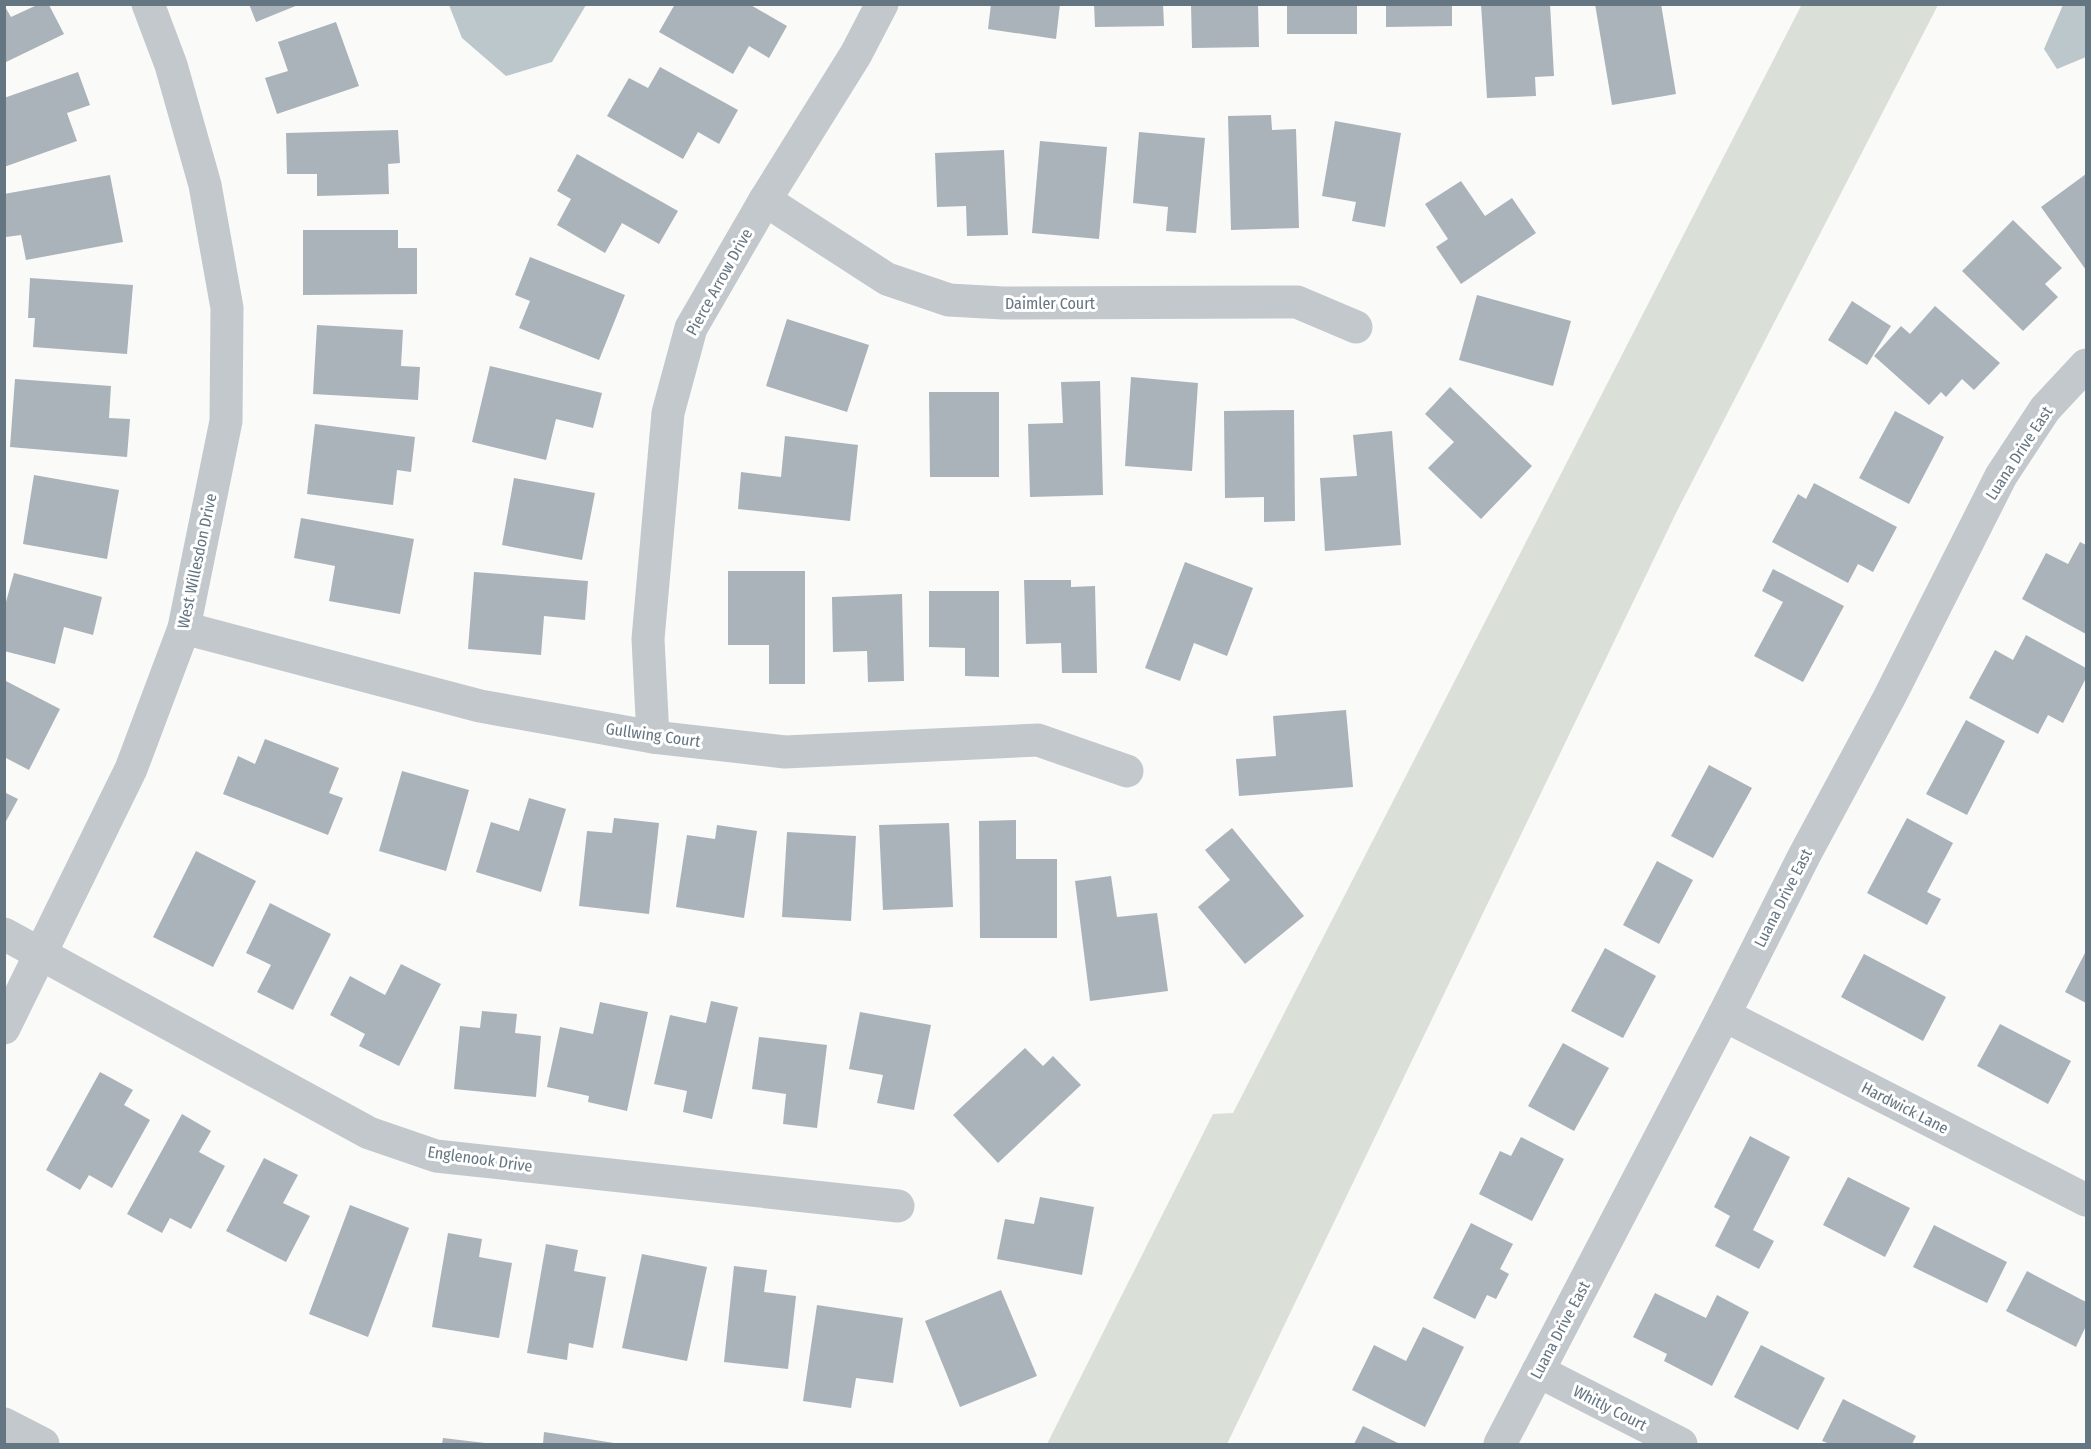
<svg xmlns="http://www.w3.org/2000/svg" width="2091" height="1449" font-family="'Fira Sans Condensed',sans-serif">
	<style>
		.green { fill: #dadfd7 }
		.water { fill: #bbc7cb }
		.building { fill: #aab3b9 }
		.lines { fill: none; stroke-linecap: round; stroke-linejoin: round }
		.street { stroke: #c3c8cc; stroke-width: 33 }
		.labels { text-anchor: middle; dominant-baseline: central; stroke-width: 6; stroke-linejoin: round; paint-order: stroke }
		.street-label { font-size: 16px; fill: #657683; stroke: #fff }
	</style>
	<rect width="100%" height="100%" fill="#fafaf8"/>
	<path class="green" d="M1802,4L1938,5L1677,511L1227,1444H1047L1213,1114L1233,1113Z"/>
	<g class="water">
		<path d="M449,5H586L552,62L506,76L462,38Z"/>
		<path d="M2063,5H2086V57L2057,69L2044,49Z"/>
	</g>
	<g class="building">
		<path d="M249,4H298V5L256,22Z"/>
		<path d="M675,4H749L787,26L769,58L749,46L733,74L659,32Z"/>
		<path d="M991,4H1060L1056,39L988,29Z"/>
		<path d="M1094,4H1163L1164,26L1095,27Z"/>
		<path d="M1191,4H1258L1259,47L1192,48Z"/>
		<rect x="1287" y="4" width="70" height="30"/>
		<path d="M1386,4H1452V26L1386,27Z"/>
		<path d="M1481,4H1550L1554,76L1535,77L1536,96L1487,98Z"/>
		<path d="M1595,4H1661L1676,94L1612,105Z"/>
		<path d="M4,5L11,17L37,5H49L64,34L4,63Z"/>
		<path d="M336,22L359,86L277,114L265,78L288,71L278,42Z"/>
		<path d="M660,67L738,110L719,144L698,132L683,159L607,116L629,78L648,88Z"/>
		<path d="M78,72L90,105L67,113L77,141L4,167V98Z"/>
		<path d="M1271,115L1272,130L1296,129L1299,228L1231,230L1228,116Z"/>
		<path d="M1335,121L1401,133L1385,227L1352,221L1356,202L1322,196Z"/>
		<path d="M398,130L400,163L388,164L389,194L317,196V174H287L286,133Z"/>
		<path d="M1139,132L1205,138L1196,233L1166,231L1168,207L1133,203Z"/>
		<path d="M1040,141L1107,147L1099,239L1032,233Z"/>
		<path d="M1004,150L1008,235L967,236L966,206L937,207L935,153Z"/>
		<path d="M577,154L678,211L659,244L622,223L605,253L557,225L571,199L557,191Z"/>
		<path d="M2086,174V270L2041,207Z"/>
		<path d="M110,175L123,242L26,260L21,235L6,237L4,194Z"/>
		<path d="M1461,181L1485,216L1512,198L1536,233L1461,284L1436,247L1448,239L1425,204Z"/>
		<path d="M2013,220L2062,268L2045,284L2058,297L2023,331L1962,271Z"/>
		<path d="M303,230H398V248H417V294L303,295Z"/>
		<path d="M530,257L625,295L599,360L519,328L530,301L515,295Z"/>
		<path d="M30,278L133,285L127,354L33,347L35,318H28Z"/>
		<path d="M1477,295L1571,321L1553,386L1459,360Z"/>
		<path d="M1852,301L1891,326L1867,365L1828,340Z"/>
		<path d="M1935,306L2000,363L1974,390L1962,379L1946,397L1941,392L1929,405L1874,356L1901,326L1910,334Z"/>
		<path d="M787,319L869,345L847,412L766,386Z"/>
		<path d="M317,325L403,330L401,366L420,367L418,400L313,394Z"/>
		<path d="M490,366L602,393L593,428L556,419L546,460L472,442Z"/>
		<path d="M1131,377L1198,383L1192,471L1125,466Z"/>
		<path d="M15,379L111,386L109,418L130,419L127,457L10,447Z"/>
		<path d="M1100,381L1103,495L1030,497L1028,424L1063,423L1061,382Z"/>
		<path d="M1450,387L1532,466L1481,519L1428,468L1454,442L1425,414Z"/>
		<path d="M929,392H999V477H930Z"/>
		<path d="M1294,410L1295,521L1264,522V497L1225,498L1224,411Z"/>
		<path d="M1895,411L1944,437L1909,504L1859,478Z"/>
		<path d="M315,424L415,437L411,472L397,470L393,505L307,494Z"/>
		<path d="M1392,431L1401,545L1325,551L1320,478L1357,476L1353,435Z"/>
		<path d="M785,436L858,445L850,521L738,509L741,472L781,477Z"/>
		<path d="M34,475L119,490L107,559L23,544Z"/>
		<path d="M514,478L595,493L582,560L502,545Z"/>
		<path d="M1814,483L1897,527L1873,572L1858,564L1848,583L1772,542L1798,494L1806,499Z"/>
		<path d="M301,518L414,539L400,614L329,601L335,566L294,558Z"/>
		<path d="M2080,542L2086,545V634L2022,599L2046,553L2068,564Z"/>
		<path d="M1185,562L1253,588L1227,656L1194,643L1180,681L1145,668Z"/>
		<path d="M1773,569L1844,606L1803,682L1754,656L1783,602L1762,591Z"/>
		<path d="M728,571H805V684H769V645H728Z"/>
		<path d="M474,572L588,581L585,620L544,616L541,655L468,649Z"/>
		<path d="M14,573L102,597L93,635L64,627L55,664L4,651V609Z"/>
		<path d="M1024,580H1071V587L1095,586L1097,673H1062L1061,643L1026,644Z"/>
		<path d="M929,591H999V677L965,676V648L929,647Z"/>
		<path d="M902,594L904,681L868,682L867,651L833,652L832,597Z"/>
		<path d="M2026,635L2086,668V678L2063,723L2048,715L2038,734L1969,698L1995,650L2013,660Z"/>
		<path d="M4,680L60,709L29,770L4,757Z"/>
		<path d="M1346,710L1353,787L1239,796L1236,759L1276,756L1273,716Z"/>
		<path d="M1966,720L2005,741L1967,815L1926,794Z"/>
		<path d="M265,739L339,768L329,793L343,798L328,835L223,794L238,756L255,764Z"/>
		<path d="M1709,765L1752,788L1713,858L1671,836Z"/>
		<path d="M402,771L469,790L446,871L379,851Z"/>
		<path d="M4,792L18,799L4,825Z"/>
		<path d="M529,798L566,809L541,892L476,872L491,822L519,831Z"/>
		<path d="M614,818L659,823L649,914L579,906L587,831L612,833Z"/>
		<path d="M1907,818L1953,843L1927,892L1941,899L1927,925L1867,893Z"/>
		<path d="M1016,820V859H1057V938H980L979,821Z"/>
		<path d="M949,823L953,907L883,910L879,825Z"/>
		<path d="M717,825L757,831L744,918L676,907L687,835L715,839Z"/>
		<path d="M1232,828L1304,916L1245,964L1198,907L1230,880L1205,850Z"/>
		<path d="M787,832L856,836L851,921L782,917Z"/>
		<path d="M196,851L256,881L213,967L153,937Z"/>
		<path d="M1657,861L1693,880L1659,944L1623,925Z"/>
		<path d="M1111,876L1117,917L1157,913L1168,991L1090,1001L1075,881Z"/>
		<path d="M270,903L331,934L293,1010L257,992L271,965L246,953Z"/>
		<path d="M1605,948L1656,976L1623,1038L1571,1011Z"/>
		<path d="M2086,951V1003L2065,992Z"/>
		<path d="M1864,954L1946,997L1923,1041L1841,997Z"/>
		<path d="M401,964L441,984L399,1066L359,1046L365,1034L330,1015L350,976L385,995Z"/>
		<path d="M711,1001L738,1007L712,1119L683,1112L687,1091L654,1084L670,1015L706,1023Z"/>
		<path d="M600,1002L648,1012L627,1111L588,1102L589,1096L547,1087L560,1027L593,1034Z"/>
		<path d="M482,1011L517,1014L515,1033L541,1036L536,1097L454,1089L460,1026L480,1028Z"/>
		<path d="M860,1012L931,1025L914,1110L877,1103L883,1075L849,1069Z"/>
		<path d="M2000,1024L2071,1061L2048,1104L1977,1066Z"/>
		<path d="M759,1037L827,1045L817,1128L783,1124L786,1094L752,1089Z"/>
		<path d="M1563,1043L1609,1068L1574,1131L1528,1106Z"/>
		<path d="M1025,1048L1043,1066L1053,1056L1081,1085L998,1163L953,1115Z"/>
		<path d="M100,1072L133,1090L124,1105L150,1120L112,1188L89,1175L80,1190L46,1170Z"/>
		<path d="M182,1114L211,1131L199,1152L225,1166L191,1229L170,1218L162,1233L127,1214Z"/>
		<path d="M1750,1136L1790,1157L1753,1230L1774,1241L1759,1269L1715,1246L1730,1216L1714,1207Z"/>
		<path d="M1521,1137L1564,1159L1532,1221L1479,1194L1500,1151L1511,1156Z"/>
		<path d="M264,1158L298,1175L283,1203L310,1216L286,1262L226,1231Z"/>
		<path d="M1848,1177L1910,1208L1885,1257L1823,1225Z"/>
		<path d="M1040,1197L1094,1207L1082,1275L997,1259L1005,1219L1034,1224Z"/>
		<path d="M350,1205L409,1228L368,1337L309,1314Z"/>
		<path d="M1471,1223L1513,1244L1500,1269L1509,1274L1496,1299L1487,1295L1475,1319L1433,1298Z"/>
		<path d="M1934,1225L2007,1262L1987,1303L1913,1267Z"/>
		<path d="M448,1233L482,1239L479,1257L512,1263L499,1338L432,1327Z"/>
		<path d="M546,1244L578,1250L574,1271L606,1277L593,1348L569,1343L567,1360L527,1353Z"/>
		<path d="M642,1254L707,1267L687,1361L622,1348Z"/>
		<path d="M734,1266L767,1270L764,1292L796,1296L788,1369L724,1362Z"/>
		<path d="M2027,1271L2086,1302V1326L2076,1347L2006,1311Z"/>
		<path d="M1001,1290L1037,1376L960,1407L925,1321Z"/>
		<path d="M1655,1293L1706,1318L1717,1295L1749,1312L1712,1386L1664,1361L1667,1354L1633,1337Z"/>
		<path d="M817,1305L903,1318L893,1383L856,1378L851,1408L803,1401Z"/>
		<path d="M1423,1327L1464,1347L1425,1427L1352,1390L1374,1345L1406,1361Z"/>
		<path d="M1761,1345L1825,1378L1798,1430L1734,1397Z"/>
		<path d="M1843,1399L1916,1436L1912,1444H1830L1822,1441Z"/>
		<path d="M1363,1426L1400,1444H1354Z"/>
		<path d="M544,1432L614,1443V1444H543Z"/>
		<path d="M443,1438L485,1443V1444H442Z"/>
	</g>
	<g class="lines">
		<g class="street">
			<path d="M765,200L887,279L949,300L1003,303L1297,302L1356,327"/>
			<path d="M184,628L480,706L653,737L785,752L1038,740L1127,771"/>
			<path d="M653,737L648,639L668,413L691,328L765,200L856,54L882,4"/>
			<path d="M4,934L369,1133L436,1156L898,1206"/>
			<path d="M1724,1015L2086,1200"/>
			<path d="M4,1028L131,769L184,628L226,421L227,308L205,185L171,65L148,4"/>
			<path d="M1538,1371L1681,1444"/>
			<path d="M4,1424L43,1444"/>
			<path d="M1500,1444L1724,1015L1804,856L1889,698L2001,476L2045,409L2086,365"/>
		</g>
	</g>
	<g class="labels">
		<g class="street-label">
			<text transform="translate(719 282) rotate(-61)">Pierce Arrow Drive</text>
			<text x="1050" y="303">Daimler Court</text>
			<text transform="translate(2019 453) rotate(-57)">Luana Drive East</text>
			<text transform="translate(197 561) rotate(-78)">West Willesdon Drive</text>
			<text transform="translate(653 735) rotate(8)">Gullwing Court</text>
			<text transform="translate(1783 898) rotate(-63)">Luana Drive East</text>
			<text transform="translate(1905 1108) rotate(27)">Hardwick Lane</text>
			<text transform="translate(480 1159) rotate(8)">Englenook Drive</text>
			<text transform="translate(1560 1330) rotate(-62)">Luana Drive East</text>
			<text transform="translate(1610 1408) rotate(27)">Whitly Court</text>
		</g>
	</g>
	<rect width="2091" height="1449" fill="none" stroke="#657683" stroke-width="12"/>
</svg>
